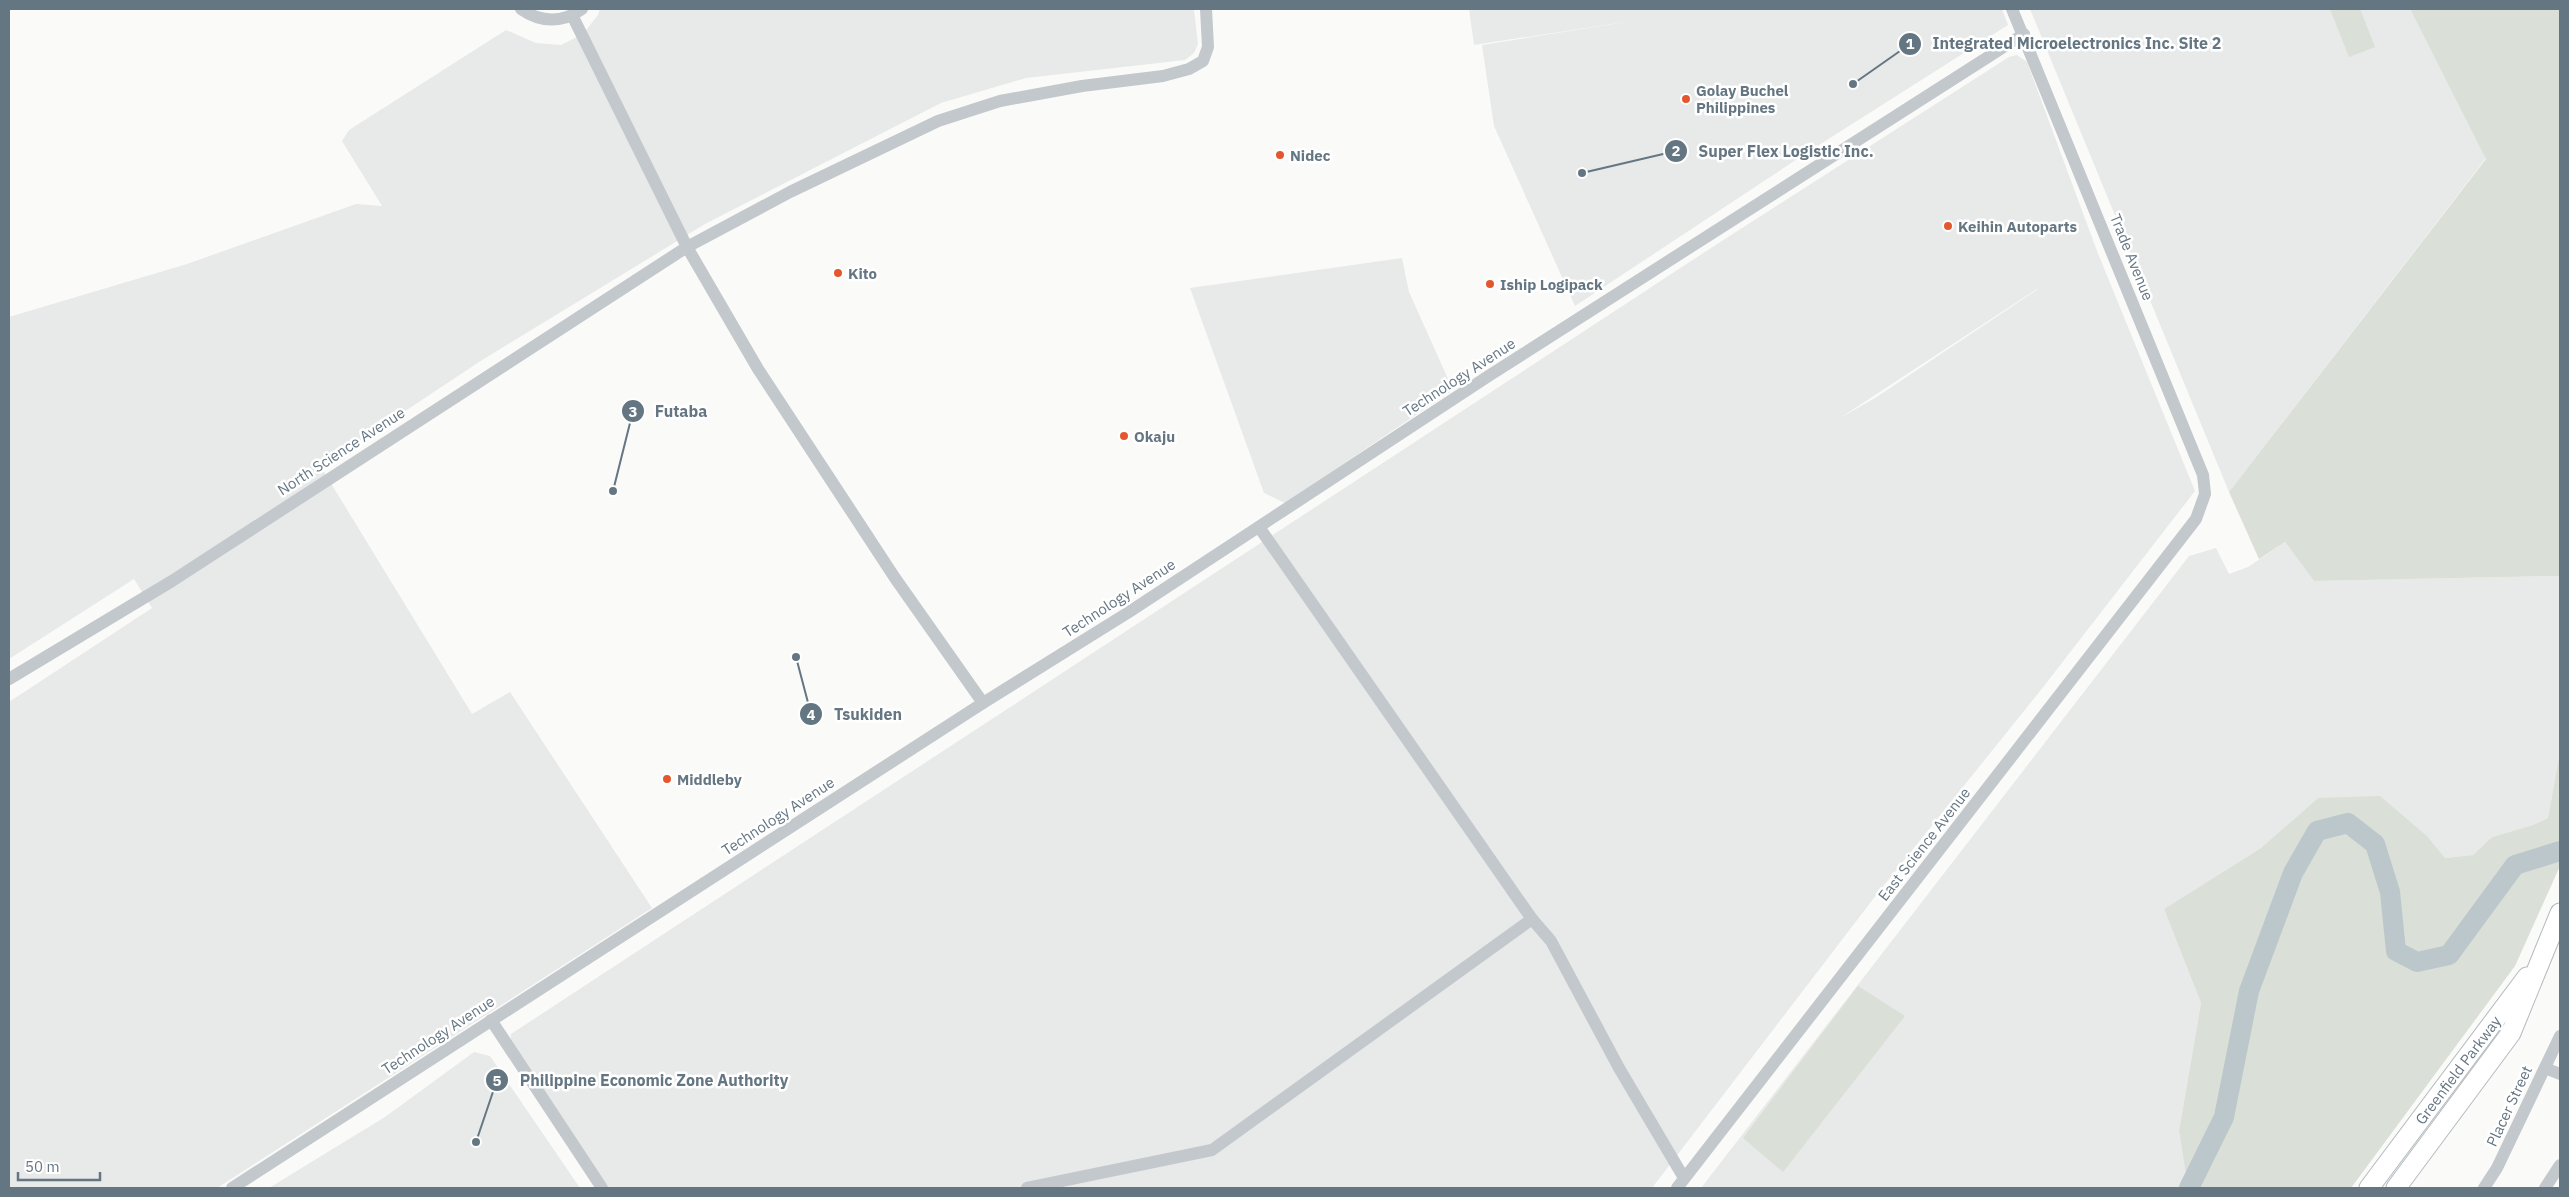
<svg xmlns="http://www.w3.org/2000/svg" width="2569" height="1197" font-family="'IBM Plex Sans',sans-serif">
	<style>
		.built { fill: #e8e9e9; fill-rule: evenodd }
		.green { fill: #dadfd7 }
		.lines { fill: none; stroke-linecap: round; stroke-linejoin: round }
		.river { stroke: #bbc7cb; stroke-width: 20 }
		.secondary-casing { stroke: #b3babf; stroke-width: 21 }
		.street { stroke: #c3c8cc; stroke-width: 12 }
		.secondary { stroke: #fff; stroke-width: 19 }
		.poi-dot { fill: #e4572e; stroke: #fff; stroke-width: 2 }
		.labels { text-anchor: middle; dominant-baseline: central; stroke-width: 5; stroke-linejoin: round; paint-order: stroke }
		.poi-label { font-size: 15px; font-weight: bold; fill: #657683; stroke: #fff; text-anchor: start }
		.street-label { font-size: 15px; fill: #657683; stroke: #fff }
		.leader { fill: none; stroke: #657683; stroke-width: 2 }
		.callout-dot { fill: #657683; stroke: #fff; stroke-width: 2 }
		.mark-label { font-size: 15px; text-anchor: middle; font-weight: bold; fill: #fff }
		.callout-label { font-size: 16px; text-anchor: middle; font-weight: bold; fill: #657683; stroke: #fff; stroke-width: 5; stroke-linejoin: round; paint-order: stroke }
	</style>
	<rect width="100%" height="100%" fill="#fafaf8"/>
	<g class="built">
		<path d="M600,9H1194L1198,44L1194,53L1185,60L1026,78L941,103L705,224L479,362L321,467L472,714L510,692L652,908L217,1188H9V702L152,608L134,579L9,659V317L187,264L356,204L382,206L342,141L349,130L506,30L536,43L561,45L583,34L598,15Z"/>
		<path d="M1469,9H2002L2008,25L1808,152L1575,306L1494,126L1482,45L1638,20L1474,45Z"/>
		<path d="M2030,9H2410L2486,158L2229,492Z"/>
		<path d="M2017,55L2027,62L2097,251L2195,491L2044,686L1877,894L1652,1188H609L510,1048L511,1034L1714,246L2009,57ZM2038,289L1875,398L1840,418L2037,289Z"/>
		<path d="M1402,258L1409,292L1453,390L1285,503L1264,493L1190,288Z"/>
		<path d="M2285,542L2314,581L2560,576V751L2548,818L2533,825L2492,837L2473,855L2445,858L2428,837L2318,798L2261,848L2164,909L2201,1003L2179,1131L2188,1188H1701L2189,556L2216,548L2229,574L2248,567Z"/>
		<path d="M474,1052L490,1056L580,1188H269L385,1117Z"/>
	</g>
	<g class="green">
		<path d="M2330,9H2360L2375,47L2349,57Z"/>
		<path d="M2410,9H2560V576L2314,581L2285,542L2259,559L2229,492L2486,159Z"/>
		<path d="M2560,751V866L2515,966L2351,1188H2188L2179,1131L2201,1003L2164,909L2261,848L2318,798L2380,796L2428,837L2445,858L2473,855L2492,837L2533,825L2548,818Z"/>
		<path d="M1858,986L1905,1016L1783,1172L1743,1138Z"/>
	</g>
	<g class="lines">
		<path class="river" d="M2189,1188L2224,1117L2249,991L2293,873L2317,831L2348,823L2375,844L2390,892L2396,951L2417,962L2449,955L2515,865L2560,851"/>
		<g class="secondary-casing">
			<g id="secondary">
				<path d="M2369,1188L2527,977"/>
				<path d="M2396,1188L2511,1033L2560,913"/>
			</g>
		</g>
		<g class="street">
			<path d="M521,9C541,23 563,23 582,9"/>
			<path d="M572,15L687,247L758,369L895,578L983,703"/>
			<path d="M9,679L172,581L687,247L790,192L938,121L1000,101L1082,86L1163,76L1189,69L1203,61L1208,47L1206,9"/>
			<path d="M1532,919L1551,941L1619,1068L1684,1178"/>
			<path d="M491,1020L602,1188"/>
			<path d="M2545,1068L2560,1074"/>
			<path d="M232,1188L983,703L1129,612L1490,375L2024,34"/>
			<path d="M1027,1188L1212,1150L1532,919L1259,527"/>
			<path d="M1677,1188L2196,519L2205,494L2203,475L2012,9"/>
			<path d="M2484,1188L2497,1168L2560,1036"/>
			<path d="M2545,1188L2560,1165"/>
		</g>
		<use href="#secondary" class="secondary"/>
	</g>
	<g class="poi-dot">
		<circle cx="1686" cy="99" r="5"/>
		<circle cx="1280" cy="155" r="5"/>
		<circle cx="1948" cy="226" r="5"/>
		<circle cx="838" cy="273" r="5"/>
		<circle cx="1490" cy="284" r="5"/>
		<circle cx="1124" cy="436" r="5"/>
		<circle cx="667" cy="779" r="5"/>
	</g>
	<g class="labels">
		<g class="poi-label">
			<text x="1696" y="90">Golay Buchel<tspan x="1696" dy="17">Philippines</tspan></text>
			<text x="1290" y="155">Nidec</text>
			<text x="1958" y="226">Keihin Autoparts</text>
			<text x="848" y="273">Kito</text>
			<text x="1500" y="284">Iship Logipack</text>
			<text x="1134" y="436">Okaju</text>
			<text x="677" y="779">Middleby</text>
		</g>
		<g class="street-label">
			<text transform="translate(2132 257) rotate(68)">Trade Avenue</text>
			<text transform="translate(1459 377) rotate(-33)">Technology Avenue</text>
			<text transform="translate(341 451) rotate(-33)">North Science Avenue</text>
			<text transform="translate(1119 598) rotate(-33)">Technology Avenue</text>
			<text transform="translate(778 816) rotate(-33)">Technology Avenue</text>
			<text transform="translate(1924 844) rotate(-52)">East Science Avenue</text>
			<text transform="translate(438 1035) rotate(-33)">Technology Avenue</text>
			<text transform="translate(2458 1070) rotate(-53)">Greenfield Parkway</text>
			<text transform="translate(2509 1106) rotate(-65)">Placer Street</text>
		</g>
	</g>
	<path class="leader" d="M1853 84L1910 44M1582 173L1676 151M613 491L633 411M796 657L811 714M476 1142L497 1080"/>
	<g class="callout-dot">
		<circle cx="1853" cy="84" r="5"/>
		<circle cx="1582" cy="173" r="5"/>
		<circle cx="613" cy="491" r="5"/>
		<circle cx="796" cy="657" r="5"/>
		<circle cx="476" cy="1142" r="5"/>
		<circle cx="1910" cy="44" r="12"/>
		<circle cx="1676" cy="151" r="12"/>
		<circle cx="633" cy="411" r="12"/>
		<circle cx="811" cy="714" r="12"/>
		<circle cx="497" cy="1080" r="12"/>
	</g>
	<g class="mark-label">
		<text x="1910" y="49">1</text>
		<text x="1676" y="156">2</text>
		<text x="633" y="417">3</text>
		<text x="811" y="720">4</text>
		<text x="497" y="1086">5</text>
	</g>
	<g class="callout-label">
		<text x="2077" y="49">Integrated Microelectronics Inc. Site 2</text>
		<text x="1786" y="157">Super Flex Logistic Inc.</text>
		<text x="681" y="417">Futaba</text>
		<text x="868" y="720">Tsukiden</text>
		<text x="654" y="1086">Philippine Economic Zone Authority</text>
	</g>
	<rect width="2569" height="1197" fill="none" stroke="#657683" stroke-width="20"/>
	<path d="M18 1172v8h82v-8" fill="none" stroke="#657683" stroke-width="2.5"/>
	<text x="25" y="1172" font-size="15" fill="#657683" stroke="#ffffff" stroke-width="4" paint-order="stroke">50 m</text>
</svg>
